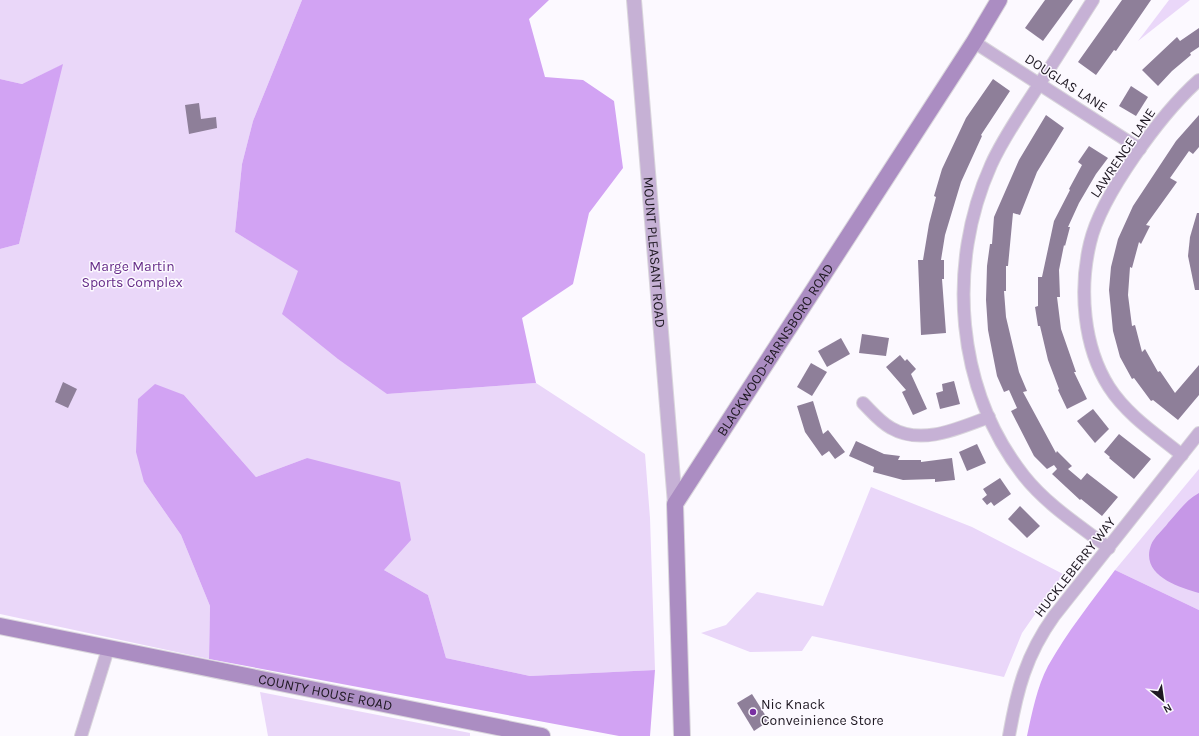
<svg xmlns="http://www.w3.org/2000/svg" width="1199" height="736" font-family="Karla,sans-serif">
	<style>
		.green { fill: #ead7f9 }
		.forest { fill: #d2a3f3 }
		.water { fill: #c697e7 }
		.building { fill: #8e7f99 }
		.lines { fill: none; stroke-linecap: round; stroke-linejoin: round }
		.minor-casing { stroke: #d9d5dc; stroke-width: 14 }
		.tertiary-casing { stroke: #d9d5dc; stroke-width: 16 }
		.secondary-casing { stroke: #d9d5dc; stroke-width: 18 }
		.minor { stroke: #c6b1d5; stroke-width: 12 }
		.tertiary { stroke: #c6b1d5; stroke-width: 14 }
		.secondary { stroke: #ab8dc2; stroke-width: 16 }
		.poi-dot { fill: #7930a2; stroke: #fcf9ff; stroke-width: 1.5 }
		.labels { text-anchor: middle; dominant-baseline: central; stroke-width: 3; stroke-linejoin: round; paint-order: stroke }
		.street-label { font-size: 14px; fill: #1f1923; stroke: #fcf9ff }
		.park-label { font-size: 14px; fill: #662c89; stroke: #fcf9ff }
		.poi-label { font-size: 14px; fill: #1f1923; stroke: #fcf9ff; text-anchor: start }
	</style>
	<rect width="100%" height="100%" fill="#fcf9ff"/>
	<g class="green">
		<path d="M0,0H302L253,121L242,164L235,232L299,271L387,394L536,383L645,454L650,518L655,670L530,676L446,658L428,595L384,570L307,458L256,477L184,395L144,482L181,535L210,606L209,659L0,614V249L19,244L62,65L22,84L0,79Z"/>
		<path d="M1169,0H1190L1138,41Z"/>
		<path d="M1199,469V610L1115,570Z"/>
		<path d="M871,487L972,527L1063,574L1022,633L1004,677L812,636L802,651L750,652L701,633L726,625L757,592L823,606Z"/>
		<path d="M260,692L470,733V736H268Z"/>
	</g>
	<g class="forest">
		<path d="M302,0H549L529,19L545,77L583,80L614,101L623,168L589,213L573,284L522,318L536,383L387,394L338,359L282,314L298,271L235,232L242,164L253,121Z"/>
		<path d="M63,64L19,244L0,249V79L22,84Z"/>
		<path d="M155,384L184,395L256,477L307,458L400,482L411,540L384,570L428,595L446,658L530,676L655,670L650,736H619L209,659L210,606L181,535L144,482L136,452L138,399Z"/>
		<path d="M1115,570L1199,610V736H1027C1032,713 1037,687 1048,666C1067,632 1092,601 1115,570Z"/>
	</g>
	<path class="water" d="M1199,493V593C1178,587 1140,575 1151,545C1154,537 1163,530 1168,523C1178,512 1186,500 1199,493Z"/>
	<g class="building">
		<path d="M1045,0H1073L1043,41L1025,28Z"/>
		<path d="M1122,0H1151L1116,51L1114,50L1096,75L1078,62Z"/>
		<path d="M1199,28V47L1190,53L1191,55L1172,71L1158,86L1142,70L1177,37L1180,41Z"/>
		<path d="M993,79L1010,91L981,135L982,136L961,182L945,235L941,260H944V279H942L946,333L921,335L918,260H923L929,224L936,197L934,196L942,169L966,118Z"/>
		<path d="M1131,86L1148,97L1136,116L1119,106Z"/>
		<path d="M199,103L201,119L216,117L217,128L189,134L185,105Z"/>
		<path d="M1046,115L1064,128L1037,172L1020,215L1013,213L1008,266H1006V291H1004L1006,317L1019,372L1027,391L1023,392L1056,453L1057,451L1072,466L1068,469L1081,480L1087,473L1118,497L1102,516L1081,499L1080,500L1052,474L1057,469L1054,465L1047,469L1034,456L1011,411L1017,408L1009,390L1004,392L997,376L988,330L986,300L987,266L990,244H992L994,217L1019,160Z"/>
		<path d="M1199,115V147L1193,154L1189,151L1170,178L1177,182L1146,225L1150,226L1141,244L1139,242L1132,268L1130,267L1128,295L1132,326L1135,325L1142,352L1145,349L1158,372L1160,371L1175,393L1199,365V395L1178,420L1153,400L1151,401L1134,378L1132,379L1120,357L1113,331L1109,290L1111,267L1118,239L1133,206L1176,141Z"/>
		<path d="M1089,146L1108,158L1096,174L1079,203L1068,227H1070L1065,246L1064,245L1059,270L1060,297H1057L1061,329L1076,372H1074L1087,399L1067,409L1058,390L1059,389L1048,360L1040,326H1038L1035,307L1038,306V277H1042L1054,221L1070,190L1069,189L1082,165L1078,162Z"/>
		<path d="M1197,213H1199V290H1195L1188,256L1190,237Z"/>
		<path d="M862,334L889,338L886,356L859,353Z"/>
		<path d="M841,338L850,354L827,367L818,351Z"/>
		<path d="M900,355L905,361L907,359L916,369L911,374L927,409L913,415L902,392L906,390L886,367Z"/>
		<path d="M811,363L827,372L812,396L797,387Z"/>
		<path d="M954,381L960,404L940,409L936,393L943,391L942,384Z"/>
		<path d="M63,382L77,389L68,408L55,402Z"/>
		<path d="M813,401L823,434L828,430L845,452L835,459L829,451L822,456L805,432L797,406Z"/>
		<path d="M1093,409L1109,429L1095,443L1077,421Z"/>
		<path d="M1119,434L1151,459L1134,479L1109,458L1110,457L1104,452Z"/>
		<path d="M856,441L884,454L900,456L898,460H921V462L952,458L955,480L935,482V479L903,480L873,472L874,467L849,456Z"/>
		<path d="M977,444L986,463L967,471L959,452Z"/>
		<path d="M1000,478L1011,494L994,506L991,502L987,505L982,499L987,495L983,489Z"/>
		<path d="M1020,506L1040,526L1027,538L1008,519Z"/>
		<path d="M752,694L769,721L754,731L737,703Z"/>
	</g>
	<g class="lines">
		<g class="minor-casing">
			<g id="minor">
				<path d="M1093,0C1075,28 1058,56 1040,83C1023,110 1004,136 991,165C946,265 956,390 1024,476C1047,505 1080,526 1109,548"/>
				<path d="M974,42L1140,149"/>
				<path d="M863,403C872,412 880,422 891,428C922,446 959,428 989,417"/>
				<path d="M1182,455C1156,434 1127,415 1109,387C1083,346 1079,289 1090,243C1101,195 1162,113 1199,80"/>
				<path d="M81,736L108,649"/>
				<path d="M1009,736C1017,690 1026,655 1054,616L1199,433"/>
			</g>
		</g>
		<g class="tertiary-casing">
			<g id="tertiary">
				<path id="s1" d="M634,0L675,504"/>
			</g>
		</g>
		<g class="secondary-casing">
			<g id="secondary">
				<path id="s2" d="M0,626L542,736"/>
				<path id="s3" d="M682,736L675,504L974,42L999,0"/>
			</g>
		</g>
		<use href="#minor" class="minor"/>
		<use href="#tertiary" class="tertiary"/>
		<use href="#secondary" class="secondary"/>
	</g>
	<circle class="poi-dot" cx="753" cy="712" r="4"/>
	<g class="labels">
		<g class="street-label">
			<text transform="translate(1066 83) rotate(33)">DOUGLAS LANE</text>
			<text transform="translate(1123 153) rotate(-56)">LAWRENCE LANE</text>
			<text stroke="none"><textPath href="#s1" startOffset="253">MOUNT PLEASANT ROAD</textPath></text>
			<text stroke="none"><textPath href="#s3" startOffset="416">BLACKWOOD-BARNSBORO ROAD</textPath></text>
			<text transform="translate(1075 567) rotate(-52)">HUCKLEBERRY WAY</text>
			<text stroke="none"><textPath href="#s2" startOffset="332">COUNTY HOUSE ROAD</textPath></text>
		</g>
		<g class="park-label">
			<text x="132" y="266">Marge Martin<tspan x="132" dy="16">Sports Complex</tspan></text>
		</g>
		<g class="poi-label">
			<text x="761" y="704">Nic Knack<tspan x="761" dy="16">Conveinience Store</tspan></text>
		</g>
	</g>
	<g transform="translate(1163 700) rotate(151)" stroke="#fcf9ff" stroke-width="3" paint-order="stroke">
	<path d="M0-3L7 15L0 10L-7 15Z" fill="#1f1923"/>
	<text y="-6" font-size="11" font-weight="bold" text-anchor="middle" fill="#1f1923">N</text>
	</g>
</svg>
